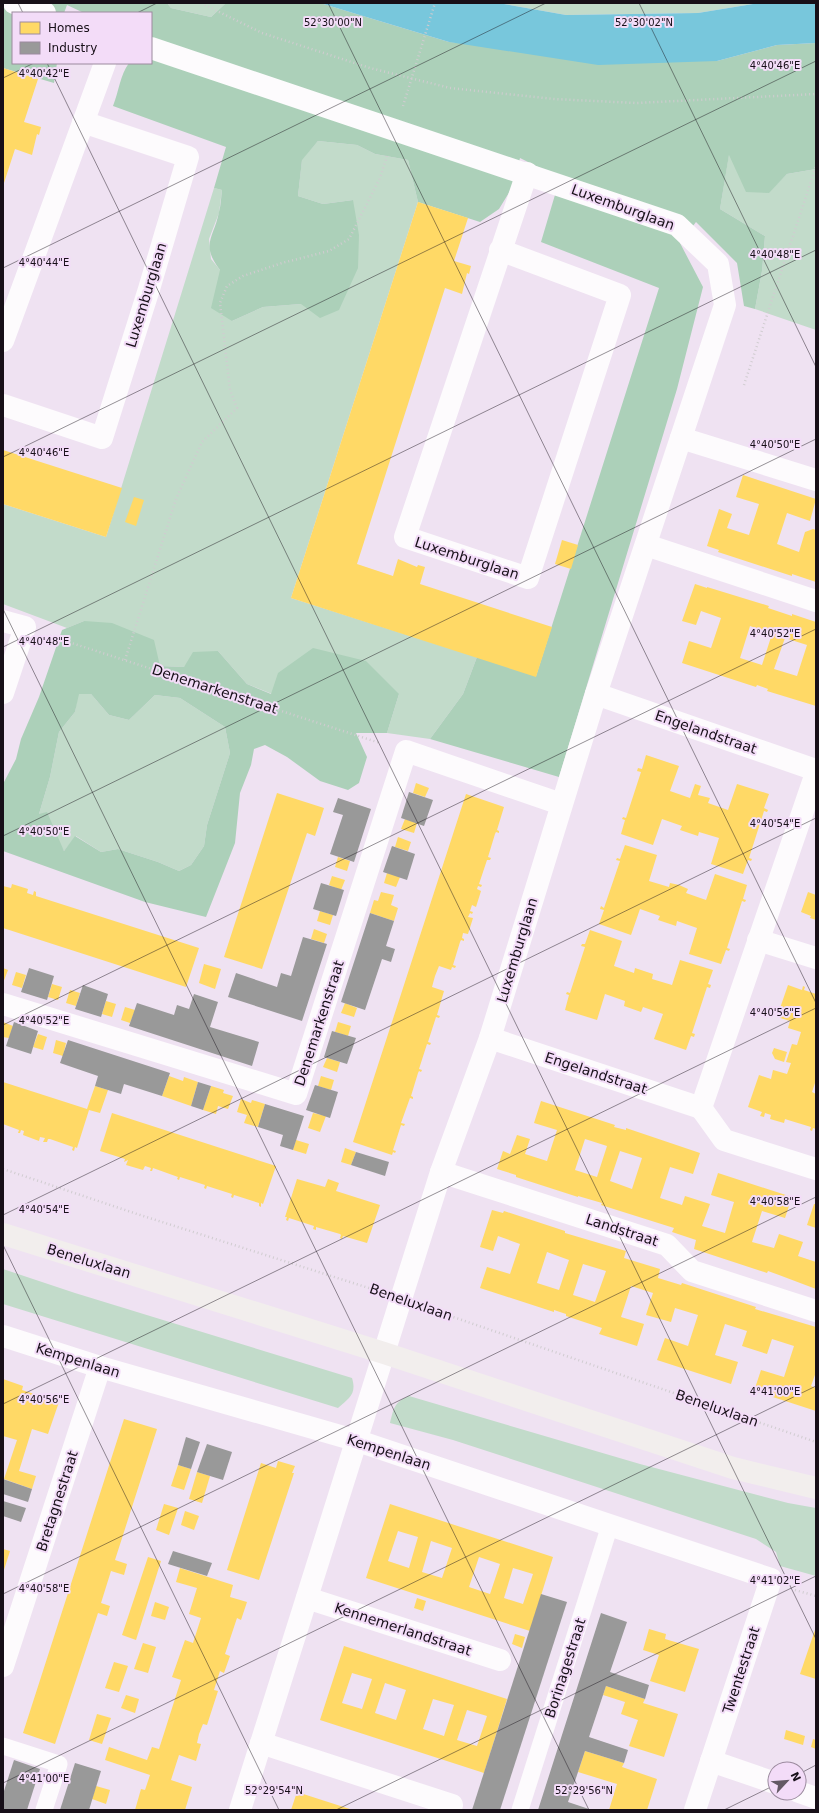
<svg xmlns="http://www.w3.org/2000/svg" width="819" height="1813" font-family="'DejaVu Sans',sans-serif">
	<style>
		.green { fill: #c2dbca }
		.forest { fill: #acd0b9; fill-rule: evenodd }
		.water { fill: #78c7dc }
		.homes { fill: #ffd966; fill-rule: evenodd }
		.industry { fill: #999 }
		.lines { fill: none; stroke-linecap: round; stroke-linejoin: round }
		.path { stroke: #d0ccd0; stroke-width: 2.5; stroke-dasharray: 1 3; stroke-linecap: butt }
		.lane { stroke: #fdfbfd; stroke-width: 17 }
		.street { stroke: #fdfbfd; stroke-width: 22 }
		.secondary { stroke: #f2eeed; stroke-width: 22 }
		.ticks { fill: none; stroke: #170f18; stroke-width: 1; stroke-opacity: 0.45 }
		.labels { text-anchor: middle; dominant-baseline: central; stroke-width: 4; stroke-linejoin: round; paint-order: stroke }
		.street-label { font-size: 14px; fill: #170f18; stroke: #f3dcf8 }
		.ticks-label { font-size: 10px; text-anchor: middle; fill: #170f18; stroke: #f3dcf8; stroke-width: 4; stroke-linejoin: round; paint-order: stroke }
	</style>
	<rect width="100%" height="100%" fill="#efe2f2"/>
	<g class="green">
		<path d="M167,3H226L211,17L171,8Z"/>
		<path d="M498,3H759L698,13L566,15Z"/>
		<path d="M318,141L357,145L375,154L408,160L418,202L291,598L477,657L463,694L430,739L387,733L399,694H272L247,684L218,651L184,667L160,666L84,621L67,628L3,604V504L106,537L214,188L222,190L219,213L209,239L211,259L220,270L232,321L263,307L301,304L353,200L323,204L298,196L302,159Z"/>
		<path d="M729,154L768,193L787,174L816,169V330L755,309L762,271L765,236L720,209Z"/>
		<path d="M78,694H91L109,715L129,720L155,695L180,698L225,727L230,753L207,825L204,846L191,865L179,871L158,862L118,849L101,852L76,836L64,851L57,839L39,814L50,777L59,732L75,712Z"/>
		<path d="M3,1269L75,1293L352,1378C357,1394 349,1398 338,1408L3,1304Z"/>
		<path d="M409,1396L640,1464L788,1503L816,1508V1576L780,1566L776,1552L756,1539L453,1440L390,1423C394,1408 394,1402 409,1396Z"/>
	</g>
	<g class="forest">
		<path d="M3,3H167L171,8L211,17L226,3H320L449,42L717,61L777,45L816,43V169L787,174L769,193L746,192L729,155L720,209L765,236L762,271L755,309L744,306L737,263L696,222L680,243L703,287L677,389L559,777L430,739L463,694L477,657L536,676L659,288L541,242L560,178L520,158L513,186L499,209L480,222L418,202L408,160L375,154L357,145L318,141L302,160L298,196L323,204L353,200L359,235L358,268L339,310L320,318L301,304L263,307L232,321L211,308L220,270C200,244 214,238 219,212C221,205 221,197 222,190L214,188L226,147L113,106C119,91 120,75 129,63H151V13H84L67,5L64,13H13V63H57L54,83L3,68Z"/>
		<path d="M84,621L112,623L154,640L160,666L184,667L193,652L218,651L247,684L271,694L278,673L313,648L366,661L399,694L387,733H356L367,757L359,783L348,790L320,781L287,757L265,745L254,749L251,765L240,793L235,843L206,917L145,902L3,851V784L16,759L21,739L39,697L62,630ZM79,694H91L109,715L129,720L155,695L180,698L225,727L230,753L207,825L204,846L191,865L179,871L158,862L118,849L101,852L75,836L64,851L47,812L39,814L50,777L59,732L75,712Z"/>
	</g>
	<path class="water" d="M320,3H498L566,15L698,13L759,3H816V43L777,45L717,61L598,65L449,42Z"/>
	<g class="homes">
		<path d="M3,68L38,79L24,122L41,127L39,135L37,134L32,155L15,149L3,186Z"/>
		<path d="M418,202L468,218L454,261L471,266L469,274L467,273L462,294L445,288L357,564L393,576L398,559L417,567L418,565L425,567L420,584L552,627L536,677L291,598Z"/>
		<path d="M3,450L122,488L106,537L3,504Z"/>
		<path d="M743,475L816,499L810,521L787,513L777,544L799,552L805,532L813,529L816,530V582L792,574V576L718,552L719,550L707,546L719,509L732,514L727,528L749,535L759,504L736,497Z"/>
		<path d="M134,497L144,500L136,526L125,522Z"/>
		<path d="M562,540L578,545L571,569L555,564Z"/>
		<path d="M695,584L707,588V587L769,606L768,608L792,616V614L816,622V706L767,691L768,689L757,685L756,687L682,663L689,641L711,648L721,618L701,611L696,625L682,621ZM750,626L772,634L762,665L740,658ZM785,638L807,645L797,676L774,669Z"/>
		<path d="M646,755L679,766L670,791L690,798L695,784L701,786L698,795L710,798L708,803L728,810L737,784L769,794L764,808L768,810L767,812L764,811L749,858L752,859L751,861L748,860L743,874L711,864L719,838L699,832L698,836L680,830L682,826L662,819L653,845L621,834L625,820L622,819L623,817L626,818L641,772L637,771L638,768L642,769Z"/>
		<path d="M416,783L429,788L425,797L413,793Z"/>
		<path d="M277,793L324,808L315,836L307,833L262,969L224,957Z"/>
		<path d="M466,794L504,807L497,830L499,831V833L496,832L495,834L488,857L491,858L490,860H487L479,884L482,885L481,887L478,886L477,889L481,891L476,907L472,905L470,911L473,912L472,914L470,913L468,917L473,918L468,934L463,933L462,938L464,939V941L461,940L460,942L453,965L456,966L455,968L452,967L451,970L439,966L435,976L432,987L444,991L437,1015L440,1016L439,1018L436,1017L428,1042L431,1043L430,1045L427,1044L419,1069L422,1070L421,1072L419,1071L418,1073L411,1096L413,1097V1099L410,1098L401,1123L405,1124L404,1126L401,1125L393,1150L396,1151L395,1153L393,1152L392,1155L353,1142Z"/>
		<path d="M405,819L417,823L414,833L401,829Z"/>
		<path d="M398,837L411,842L408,851L395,847Z"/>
		<path d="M625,845L657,855L649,881L669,887L670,883L679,885L688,889L686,893L706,900L715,874L747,885L743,899L746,900L745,902L742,901L727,948L730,949L729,951L726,950L721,964L689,954L697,928L677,921L676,926L658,920L660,916L640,909L631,935L599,924L604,910L600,909L601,906L604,908L620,861L616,860L617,858L620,859Z"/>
		<path d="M338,857L350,861L347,871L335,867Z"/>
		<path d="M387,873L400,877L396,887L384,883Z"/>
		<path d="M332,876L345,880L341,890L329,885Z"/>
		<path d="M12,884L28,889L27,893L33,895L34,891L36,892V896L199,948L186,987L3,928V886L11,888Z"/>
		<path d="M381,892L394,895L391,905L398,908L394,921L370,913L374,900L378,901Z"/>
		<path d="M808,892L816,895V920L810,918L811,916L801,912Z"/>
		<path d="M320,911L333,915L330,925L317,921Z"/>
		<path d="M314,929L327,934L324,943L311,939Z"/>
		<path d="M590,930L622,941L614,966L634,973L635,968L653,974L652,979L672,985L680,960L713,970L708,984L711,985L710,988L707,987L692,1033L695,1034L694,1037L691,1036L686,1050L654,1039L663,1014L643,1007L641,1012L624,1006L625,1001L605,994L597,1020L565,1010L569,995L566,994L567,992L570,993L585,947L581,946L582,944H585Z"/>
		<path d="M204,964L221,969L215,989L199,983Z"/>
		<path d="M3,968L8,970L3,983Z"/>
		<path d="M16,972L26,975L22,988L12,985Z"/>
		<path d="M52,984L62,987L58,1000L48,997Z"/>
		<path d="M788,985L802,990L803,986L805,987L804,990L816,994V1080L812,1092L816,1094V1129L813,1128L812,1131L810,1130L811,1127L788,1120L785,1119L784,1123L770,1119L771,1115L765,1113L764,1117L760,1116L762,1112L748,1107L759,1075L771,1079L773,1070L787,1074L791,1063L786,1062L792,1044L797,1045L801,1032L788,1028L790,1021L777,1017Z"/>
		<path d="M70,990L80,993L76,1006L66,1003Z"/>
		<path d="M106,1001L116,1004L112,1017L102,1014Z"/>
		<path d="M345,1003L357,1008L354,1017L341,1013Z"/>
		<path d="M125,1007L135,1010L130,1023L121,1020Z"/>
		<path d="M3,1022L13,1026L9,1038L3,1037Z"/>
		<path d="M338,1022L351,1026L348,1036L335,1032Z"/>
		<path d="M38,1034L47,1037L43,1050L33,1047Z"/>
		<path d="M56,1040L66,1043L63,1056L53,1053Z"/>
		<path d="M774,1048L787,1052L784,1062L775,1059L772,1053Z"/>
		<path d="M327,1058L340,1062L337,1072L323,1067Z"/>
		<path d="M169,1076L183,1081L184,1077L198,1082L191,1106L162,1096Z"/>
		<path d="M321,1076L334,1080L331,1090L318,1086Z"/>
		<path d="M3,1082L87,1109L95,1086L108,1090L100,1113L89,1110L77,1148L75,1147L74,1151L72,1150L73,1147L50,1139H48L47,1142H43L45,1138L40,1137L39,1141L23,1135L24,1131L21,1130L20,1133H18L19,1130L3,1124Z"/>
		<path d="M211,1086L224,1090L223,1093L233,1096L228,1109L218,1106L216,1114L203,1110Z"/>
		<path d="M241,1099L251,1103L252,1100L265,1104L258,1127L244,1123L247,1115L237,1112Z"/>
		<path d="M541,1101L615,1125L614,1127L626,1130V1128L700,1153L693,1174L670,1167L660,1198L682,1205L685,1196L710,1204L702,1226L725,1233L734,1202L711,1195L718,1173L792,1197L785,1218L762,1211L752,1242L774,1248L779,1234L803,1242L798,1256L816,1262V1289L779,1275L768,1271L767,1273L694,1249L696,1240L672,1232L674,1228L601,1205L602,1203L578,1196V1197L516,1177V1175L497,1169L503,1151L510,1154L517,1135L530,1139L525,1154L547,1161L557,1130L534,1123ZM585,1139L607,1146L597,1177L575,1170ZM620,1151L642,1158L632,1189L610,1181Z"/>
		<path d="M112,1113L276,1166L263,1204L261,1203V1207L259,1206V1203L234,1195L233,1198L231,1197L232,1194L207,1186L206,1189L204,1188L205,1185L180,1177L179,1180L177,1179L178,1177L153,1168L152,1171H150L151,1168L145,1166L143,1170L126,1165L128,1160L124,1162L125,1159L100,1151Z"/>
		<path d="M313,1113L326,1116L320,1132L308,1128Z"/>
		<path d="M296,1140L309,1144L306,1154L293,1150Z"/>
		<path d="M345,1148L356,1152L351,1165L341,1162Z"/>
		<path d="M297,1179L325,1187L328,1179L339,1183L336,1191L380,1205L367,1243L343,1236L342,1239L340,1238L341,1235L340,1234L316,1227V1230L313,1229L314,1226L289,1218L288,1221L286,1220L287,1217H285Z"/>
		<path d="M814,1204H816V1228L807,1225Z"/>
		<path d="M492,1210L503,1213L504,1211L565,1231V1233L626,1251L624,1258L660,1269L658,1278L681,1285L682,1283L756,1307L755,1309L816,1327V1372L811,1386L816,1388V1411L754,1391L761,1370L784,1377L794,1346L772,1339L767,1354L742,1346L747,1331L725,1324L715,1355L738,1362L731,1384L657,1360L665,1338L688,1346L698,1315L675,1308L671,1322L646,1315L653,1293L631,1286L621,1317L644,1324L637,1346L599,1334L602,1328L566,1316V1314L554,1310V1312L480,1288L487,1267L510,1274L520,1244L498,1236L493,1251L480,1247ZM547,1252L569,1260L559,1290L537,1283ZM583,1264L606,1271L595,1302L573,1295Z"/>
		<path d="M3,1379L23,1386L22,1390L59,1402L48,1434L32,1429L19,1471L36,1476L32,1489L4,1479L17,1440L3,1436Z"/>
		<path d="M124,1419L157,1429L115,1560L127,1564L124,1575L111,1571L101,1603L110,1606L107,1616L98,1613L55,1744L23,1733Z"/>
		<path d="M278,1461L295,1466L292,1473H294L259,1580L227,1570L261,1463L276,1468Z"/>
		<path d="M178,1465L191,1469L184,1490L171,1486Z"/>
		<path d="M197,1472L210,1476L202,1503L189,1499Z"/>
		<path d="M164,1504L178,1508L169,1535L156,1530Z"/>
		<path d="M390,1504L553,1557L530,1631L366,1578ZM398,1531L418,1537L409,1568L388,1561ZM431,1541L452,1548L442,1578L422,1572ZM479,1557L500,1564L490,1594L469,1587ZM513,1568L533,1574L523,1604L504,1598Z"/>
		<path d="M185,1511L199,1516L194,1530L181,1525Z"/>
		<path d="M3,1549L10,1551L3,1573Z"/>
		<path d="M148,1557L161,1561L136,1640L122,1635Z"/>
		<path d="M180,1568L233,1585L230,1597L247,1602L241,1620L237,1618L225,1654L230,1656L224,1673L220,1671L214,1690L218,1691L207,1725L203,1724L199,1734L197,1743L201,1744L196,1761L179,1755L171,1780L192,1787L185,1810H135L141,1789L145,1790L150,1775L105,1760L109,1747L147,1760L152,1747L159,1749L181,1680L172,1677L185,1640L193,1643L201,1618L189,1614L197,1588L176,1582Z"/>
		<path d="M417,1598L426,1601L423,1611L414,1608Z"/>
		<path d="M155,1602L169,1607L165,1620L151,1616Z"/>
		<path d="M816,1627V1679L800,1674Z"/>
		<path d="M649,1629L666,1634L665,1639L699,1649L685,1692L650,1681L659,1655L643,1650Z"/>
		<path d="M515,1634L525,1637L522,1648L512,1644Z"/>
		<path d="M143,1643L156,1647L148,1673L134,1669Z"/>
		<path d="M344,1646L507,1699L484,1773L320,1720ZM352,1673L372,1679L362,1709L342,1703ZM385,1683L406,1690L396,1720L375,1713ZM433,1699L454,1705L444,1736L423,1729ZM467,1710L487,1716L477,1746L457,1740Z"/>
		<path d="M114,1662L128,1666L119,1692L105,1688Z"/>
		<path d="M606,1686L645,1699L643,1703L678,1714L664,1757L629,1746L638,1720L621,1714L625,1702L603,1695Z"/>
		<path d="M126,1695L139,1699L135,1713L121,1708Z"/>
		<path d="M97,1714L111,1718L102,1744L89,1740Z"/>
		<path d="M786,1730L805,1736L803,1745L784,1739Z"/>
		<path d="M813,1739L816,1740V1749L811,1747Z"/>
		<path d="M585,1751L624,1763L622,1767L657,1779L647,1810H609L617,1784L578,1772Z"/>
		<path d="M96,1786L110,1790L106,1804L92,1799Z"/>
		<path d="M297,1792L353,1810H291Z"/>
	</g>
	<g class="industry">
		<path d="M409,792L433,800L424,826L401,818Z"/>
		<path d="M338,798L371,809L354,862L330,854L343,815L333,812Z"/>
		<path d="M392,846L415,854L407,880L383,872Z"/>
		<path d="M321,883L344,890L336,916L313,909Z"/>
		<path d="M370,913L394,921L386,946L395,949L391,962L382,959L365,1010L341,1002Z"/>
		<path d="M303,937L327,944L302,1021L228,997L236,973L277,987L281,973L291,976Z"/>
		<path d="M29,968L54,976L47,1000L21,992Z"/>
		<path d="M83,985L108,994L101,1017L75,1009Z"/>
		<path d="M194,994L218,1002L210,1027L259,1042L252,1066L129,1026L137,1003L174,1015L177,1005L189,1009Z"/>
		<path d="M14,1022L38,1031L31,1054L6,1046Z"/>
		<path d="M332,1031L356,1038L347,1064L324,1057Z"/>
		<path d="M68,1040L170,1073L162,1096L124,1084L121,1094L95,1086L98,1076L60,1063Z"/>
		<path d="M198,1082L211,1086L203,1110L191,1106Z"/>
		<path d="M315,1085L338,1092L330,1118L306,1110Z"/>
		<path d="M265,1104L304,1116L293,1150L280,1146L283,1135L258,1127Z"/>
		<path d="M356,1152L389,1162L385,1176L351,1165Z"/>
		<path d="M186,1437L200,1442L191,1469L178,1465Z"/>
		<path d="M207,1444L232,1452L223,1480L197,1472Z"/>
		<path d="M3,1479L32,1489L28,1502L3,1494Z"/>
		<path d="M3,1501L26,1508L21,1522L3,1516Z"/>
		<path d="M173,1551L212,1563L207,1576L168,1564Z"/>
		<path d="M541,1594L567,1602L500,1810H472Z"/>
		<path d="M601,1613L627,1622L610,1672L649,1685L645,1699L606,1686L589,1737L628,1750L624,1763L585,1751L568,1802L592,1810H538Z"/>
		<path d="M14,1760L40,1769L27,1810H3V1794Z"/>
		<path d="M75,1763L101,1771L89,1810H60Z"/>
	</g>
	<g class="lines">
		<g class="path">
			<path d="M201,3L262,33L370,68L450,88L554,99L636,103L816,94"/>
			<path d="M403,106L435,3"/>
			<path d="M744,385L816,166"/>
			<path d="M50,636L380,743"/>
			<path d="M125,660L176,499L202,442L237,408L230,390L220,303L227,286L243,276L282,263L329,251L349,239L380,178L387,156"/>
			<path d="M3,1169L137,1214L375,1290"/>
			<path d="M427,1308L816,1442"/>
			<path d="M795,1590L816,1596"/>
		</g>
		<g class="lane">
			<path d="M3,1746L59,1764L44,1810"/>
			<path d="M520,1810L610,1525"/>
		</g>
		<g class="street">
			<path d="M14,3L45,13"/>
			<path d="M151,48L677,225L718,264L725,305L596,694L490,1038L441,1172L240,1810"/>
			<path d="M500,250L620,295L528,578L405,537L527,173"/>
			<path d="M3,341L105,63"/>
			<path d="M3,405L102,438L149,289L188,157L83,122"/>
			<path d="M681,438L816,480"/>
			<path d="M646,545L816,601"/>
			<path d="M3,621L25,627L3,693"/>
			<path d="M596,694L816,770"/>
			<path d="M758,940L816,958"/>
			<path d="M3,1004L296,1094L406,751L561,804"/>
			<path d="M490,1038L701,1108L816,773"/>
			<path d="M701,1108L724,1140L816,1169"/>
			<path d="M441,1172L667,1245L692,1271L816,1311"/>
			<path d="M3,1336L100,1367L358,1441L771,1579L695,1810"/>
			<path d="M307,1598L500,1660"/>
			<path d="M3,1666L100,1367"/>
			<path d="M261,1743L452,1805"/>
			<path d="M711,1761L775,1783"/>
			<path d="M799,1792L816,1798"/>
		</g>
		<path class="secondary" d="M3,1234L384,1353L733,1468L816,1488"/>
	</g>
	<path class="ticks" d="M18,3L23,13M328,3L816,1003M639,3L816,367M137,13L157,3M47,63L816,1639M3,78L34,63M3,268L546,3M3,457L816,61M3,609L589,1810M3,647L816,250M3,836L816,439M3,1025L816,629M3,1215L816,818M3,1245L279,1810M3,1404L816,1008M3,1594L816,1197M799,1774L816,1765M3,1783L816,1386M336,1810L816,1576M724,1810L775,1785"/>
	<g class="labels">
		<g class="street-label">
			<text transform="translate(623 207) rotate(20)">Luxemburglaan</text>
			<text transform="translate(146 295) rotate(-73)">Luxemburglaan</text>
			<text transform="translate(467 558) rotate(18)">Luxemburglaan</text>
			<text transform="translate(215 689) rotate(18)">Denemarkenstraat</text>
			<text transform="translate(706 732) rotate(19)">Engelandstraat</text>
			<text transform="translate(517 950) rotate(-73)">Luxemburglaan</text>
			<text transform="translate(319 1023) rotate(-72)">Denemarkenstraat</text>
			<text transform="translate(596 1073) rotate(18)">Engelandstraat</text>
			<text transform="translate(622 1230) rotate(18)">Landstraat</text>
			<text transform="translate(89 1261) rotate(17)">Beneluxlaan</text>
			<text transform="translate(411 1302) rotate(19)">Beneluxlaan</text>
			<text transform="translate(78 1360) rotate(17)">Kempenlaan</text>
			<text transform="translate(717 1408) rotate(19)">Beneluxlaan</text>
			<text transform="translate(389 1452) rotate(18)">Kempenlaan</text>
			<text transform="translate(57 1501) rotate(-72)">Bretagnestraat</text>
			<text transform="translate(403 1629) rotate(18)">Kennemerlandstraat</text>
			<text transform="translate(565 1668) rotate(-72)">Borinagestraat</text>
			<text transform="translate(741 1670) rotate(-72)">Twentestraat</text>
		</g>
	</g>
	<g class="ticks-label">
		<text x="333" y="26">52°30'00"N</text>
		<text x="644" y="26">52°30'02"N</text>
		<text x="775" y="69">4°40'46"E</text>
		<text x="44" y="77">4°40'42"E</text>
		<text x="775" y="258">4°40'48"E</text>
		<text x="44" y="266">4°40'44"E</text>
		<text x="775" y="448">4°40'50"E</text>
		<text x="44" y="456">4°40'46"E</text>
		<text x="775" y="637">4°40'52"E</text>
		<text x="44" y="645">4°40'48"E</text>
		<text x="775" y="827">4°40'54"E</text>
		<text x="44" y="835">4°40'50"E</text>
		<text x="775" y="1016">4°40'56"E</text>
		<text x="44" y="1024">4°40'52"E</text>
		<text x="775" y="1205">4°40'58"E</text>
		<text x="44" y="1213">4°40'54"E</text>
		<text x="775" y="1395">4°41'00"E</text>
		<text x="44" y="1403">4°40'56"E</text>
		<text x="775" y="1584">4°41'02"E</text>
		<text x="44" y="1592">4°40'58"E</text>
		<text x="44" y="1782">4°41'00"E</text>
		<text x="274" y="1794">52°29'54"N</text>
		<text x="584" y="1794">52°29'56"N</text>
	</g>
	<rect width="819" height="1813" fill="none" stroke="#170f18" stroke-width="8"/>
	<rect x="12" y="12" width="140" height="52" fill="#f3dcf8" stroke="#9b8a9e"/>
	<rect x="20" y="22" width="20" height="12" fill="#ffd966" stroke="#9b8a9e"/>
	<text x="48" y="32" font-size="12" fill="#170f18">Homes</text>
	<rect x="20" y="42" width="20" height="12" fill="#999999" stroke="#9b8a9e"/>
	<text x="48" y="52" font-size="12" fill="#170f18">Industry</text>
	<g transform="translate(787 1781) rotate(64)"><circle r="19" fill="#f3dcf8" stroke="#9b8a9e"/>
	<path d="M0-3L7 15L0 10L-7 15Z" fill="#635964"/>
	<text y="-6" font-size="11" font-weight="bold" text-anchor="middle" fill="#170f18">N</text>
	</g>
</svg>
